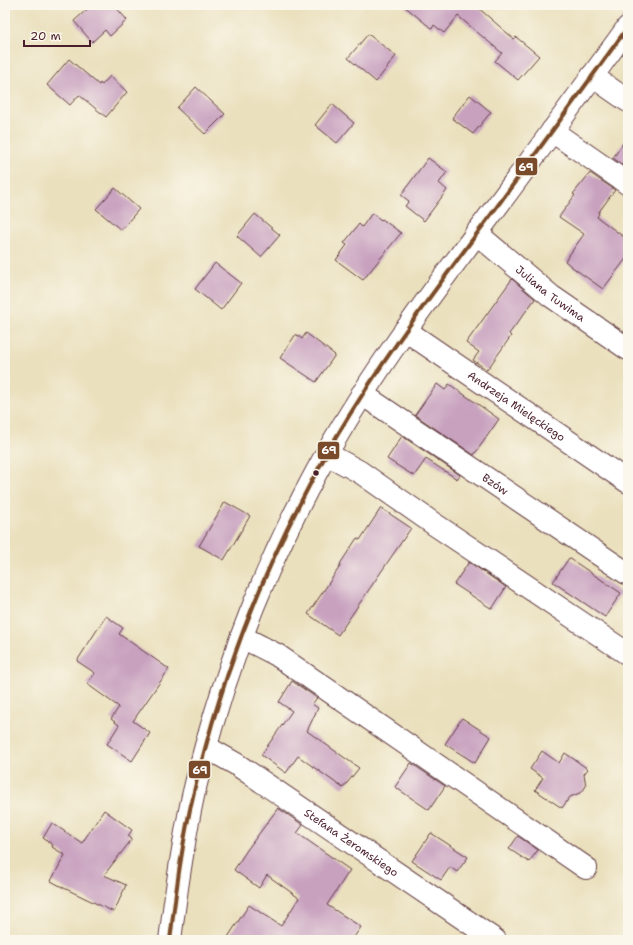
<svg xmlns="http://www.w3.org/2000/svg" width="633" height="945" font-family="'Shantell Sans',sans-serif">
	<style>
		.building { fill: #c8a1bf }
		.lines { fill: none; stroke-linecap: round; stroke-linejoin: round }
		.minor-casing { stroke: #623c41; stroke-width: 24 }
		.minor { stroke: #fff; stroke-width: 22 }
		.bus-1-casing { stroke: #fbf7ec; stroke-width: 7 }
		.bus-1 { stroke: #7a4b2a; stroke-width: 4 }
		.bus-dot { fill: #4a1f2b; stroke: #fbf7ec; stroke-width: 1.5 }
		.labels { text-anchor: middle; dominant-baseline: central; stroke-width: 3; stroke-linejoin: round; paint-order: stroke }
		.street-label { font-size: 11px; fill: #4a1f2b; stroke: #fbf7ec }
		.line-badge { stroke: #fbf7ec; stroke-width: 1.5 }
		.badge-label { font-size: 11px; text-anchor: middle; font-weight: bold; fill: #fff }
	</style>
	<rect width="100%" height="100%" fill="#fbf7ec"/>
	<filter id="ink" filterUnits="userSpaceOnUse"><feTurbulence type="fractalNoise" baseFrequency=".025" numOctaves="2"/><feDisplacementMap in="SourceGraphic" scale="8" xChannelSelector="R" yChannelSelector="G"/><feConvolveMatrix kernelMatrix="1 2 1 2 8 2 1 2 1" color-interpolation-filters="sRGB"/></filter>
	<filter id="wash" filterUnits="userSpaceOnUse"><feTurbulence type="fractalNoise" baseFrequency=".012" numOctaves="4" result="noise"/><feDisplacementMap in="SourceGraphic" scale="16" xChannelSelector="R" yChannelSelector="G"/><feGaussianBlur stdDeviation="0.9" result="paint"/><feColorMatrix in="noise" values="0 0 0 0 0 0 0 0 0 0 0 0 0 0 0 0 0 1.4 0 .05"/><feComposite in="paint" operator="in"/></filter>
	<g filter="url(#wash)">
		<rect width="100%" height="100%" fill="#eae0bd"/>
		<g id="blocks">
			<g class="building">
				<path d="M92,5H114L127,20L110,36L105,30L92,42L74,21Z"/>
				<path d="M403,5H475L514,39L516,37L539,56L518,80L495,61L502,53L458,16L444,33L434,25L432,29Z"/>
				<path d="M368,34L396,56L376,82L348,58Z"/>
				<path d="M69,59L99,85L100,83L102,85L110,76L127,92L106,117L79,95L70,105L47,85Z"/>
				<path d="M196,87L225,114L205,134L177,108Z"/>
				<path d="M470,95L491,112L473,134L452,118Z"/>
				<path d="M332,104L354,123L337,143L315,125Z"/>
				<path d="M628,136V169L613,158Z"/>
				<path d="M428,158L447,172L439,183L447,190L424,221L405,206L409,201L401,195Z"/>
				<path d="M590,173L615,190L598,213L599,214L597,217L628,240V256L603,289L572,267L565,261L584,234L559,217L575,195L573,194Z"/>
				<path d="M115,188L139,209L121,230L96,209Z"/>
				<path d="M372,213L381,220L382,219L401,233L363,280L336,260L347,245L344,243L359,224L362,227Z"/>
				<path d="M255,214L280,235L261,257L237,236Z"/>
				<path d="M215,263L241,283L221,310L195,289Z"/>
				<path d="M512,279L535,299L509,334L511,336L487,370L473,360L479,352L466,343Z"/>
				<path d="M306,333L335,355L316,382L280,358L296,334L302,339Z"/>
				<path d="M437,384L445,390L449,384L499,419L474,455L415,415Z"/>
				<path d="M402,436L460,475L457,479L426,459L414,476L387,459Z"/>
				<path d="M225,502L250,516L224,560L199,546Z"/>
				<path d="M381,508L411,528L338,635L308,614L341,565L340,564L357,538L360,540Z"/>
				<path d="M569,558L621,593L605,617L553,582Z"/>
				<path d="M469,562L506,587L492,609L454,584Z"/>
				<path d="M106,616L123,628L119,634L169,669L133,721L150,733L132,761L107,744L119,725L111,719L119,707L87,684L95,673L77,661Z"/>
				<path d="M292,681L317,698L312,704L318,708L307,731L359,768L343,788L298,756L286,773L261,755L292,711L279,702Z"/>
				<path d="M462,718L491,737L475,763L445,744Z"/>
				<path d="M542,751L559,763L565,753L588,769L584,774L586,786L582,792L570,797L562,808L535,790L543,778L530,769Z"/>
				<path d="M411,763L445,786L429,810L395,787Z"/>
				<path d="M278,808L303,825L297,833L350,870L327,905L361,927L352,940H226L249,905L281,926L299,898L267,875L259,888L234,870L247,850Z"/>
				<path d="M104,810L132,830L128,836L132,839L104,875L126,885L114,912L64,888L51,881L65,855L52,847L53,845L43,838L52,823L82,843Z"/>
				<path d="M431,833L468,857L457,872L450,867L441,880L412,861Z"/>
				<path d="M518,836L538,850L529,862L509,849Z"/>
			</g>
		</g>
	</g>
	<g filter="url(#ink)">
		<use href="#blocks" fill-opacity="0" stroke="#623c41" stroke-width="1"/>
		<g class="lines">
			<g class="minor-casing">
				<g id="minor">
					<path d="M592,76L628,101"/>
					<path d="M552,131L628,184"/>
					<path id="s1" d="M476,233L551,296L628,349"/>
					<path id="s2" d="M405,330L628,482"/>
					<path id="s3" d="M362,394L628,574"/>
					<path d="M327,454L360,472L434,524L628,654"/>
					<path d="M242,637L277,655L586,868"/>
					<path id="s4" d="M206,747L236,764L495,940"/>
					<path d="M170,940C176,892 183,843 193,796C220,683 262,572 317,471C363,386 419,310 477,233C528,165 578,96 628,27"/>
				</g>
			</g>
			<use href="#minor" class="minor"/>
			<g class="bus-1-casing">
				<path id="bus-1" d="M170,940C176,892 182,843 193,796C222,672 271,549 335,439C382,359 438,286 493,212C538,151 583,89 628,27"/>
			</g>
			<use href="#bus-1" class="bus-1"/>
		</g>
	</g>
	<circle class="bus-dot" cx="316" cy="473" r="3.5"/>
	<g class="labels">
		<g class="street-label">
			<text stroke="none"><textPath href="#s1" startOffset="96">Juliana Tuwima</textPath></text>
			<text stroke="none"><textPath href="#s2" startOffset="135">Andrzeja Mielęckiego</textPath></text>
			<text stroke="none"><textPath href="#s3" startOffset="161">Bzów</textPath></text>
			<text stroke="none"><textPath href="#s4" startOffset="174">Stefana Żeromskiego</textPath></text>
		</g>
	</g>
	<g class="line-badge">
		<rect x="515" y="157" width="23" height="19" rx="4" fill="#7a4b2a"/>
		<rect x="317" y="441" width="23" height="19" rx="4" fill="#7a4b2a"/>
		<rect x="188" y="760" width="23" height="19" rx="4" fill="#7a4b2a"/>
	</g>
	<g class="badge-label">
		<text x="526" y="171">69</text>
		<text x="329" y="454">69</text>
		<text x="200" y="774">69</text>
	</g>
	<rect width="633" height="945" fill="none" stroke="#fbf7ec" stroke-width="20"/>
	<path d="M24 40v6h66v-6" fill="none" stroke="#4a1f2b" stroke-width="2"/>
	<text x="30" y="40" font-size="12" fill="#4a1f2b" stroke="#fbf7ec" stroke-width="3" paint-order="stroke">20 m</text>
</svg>
